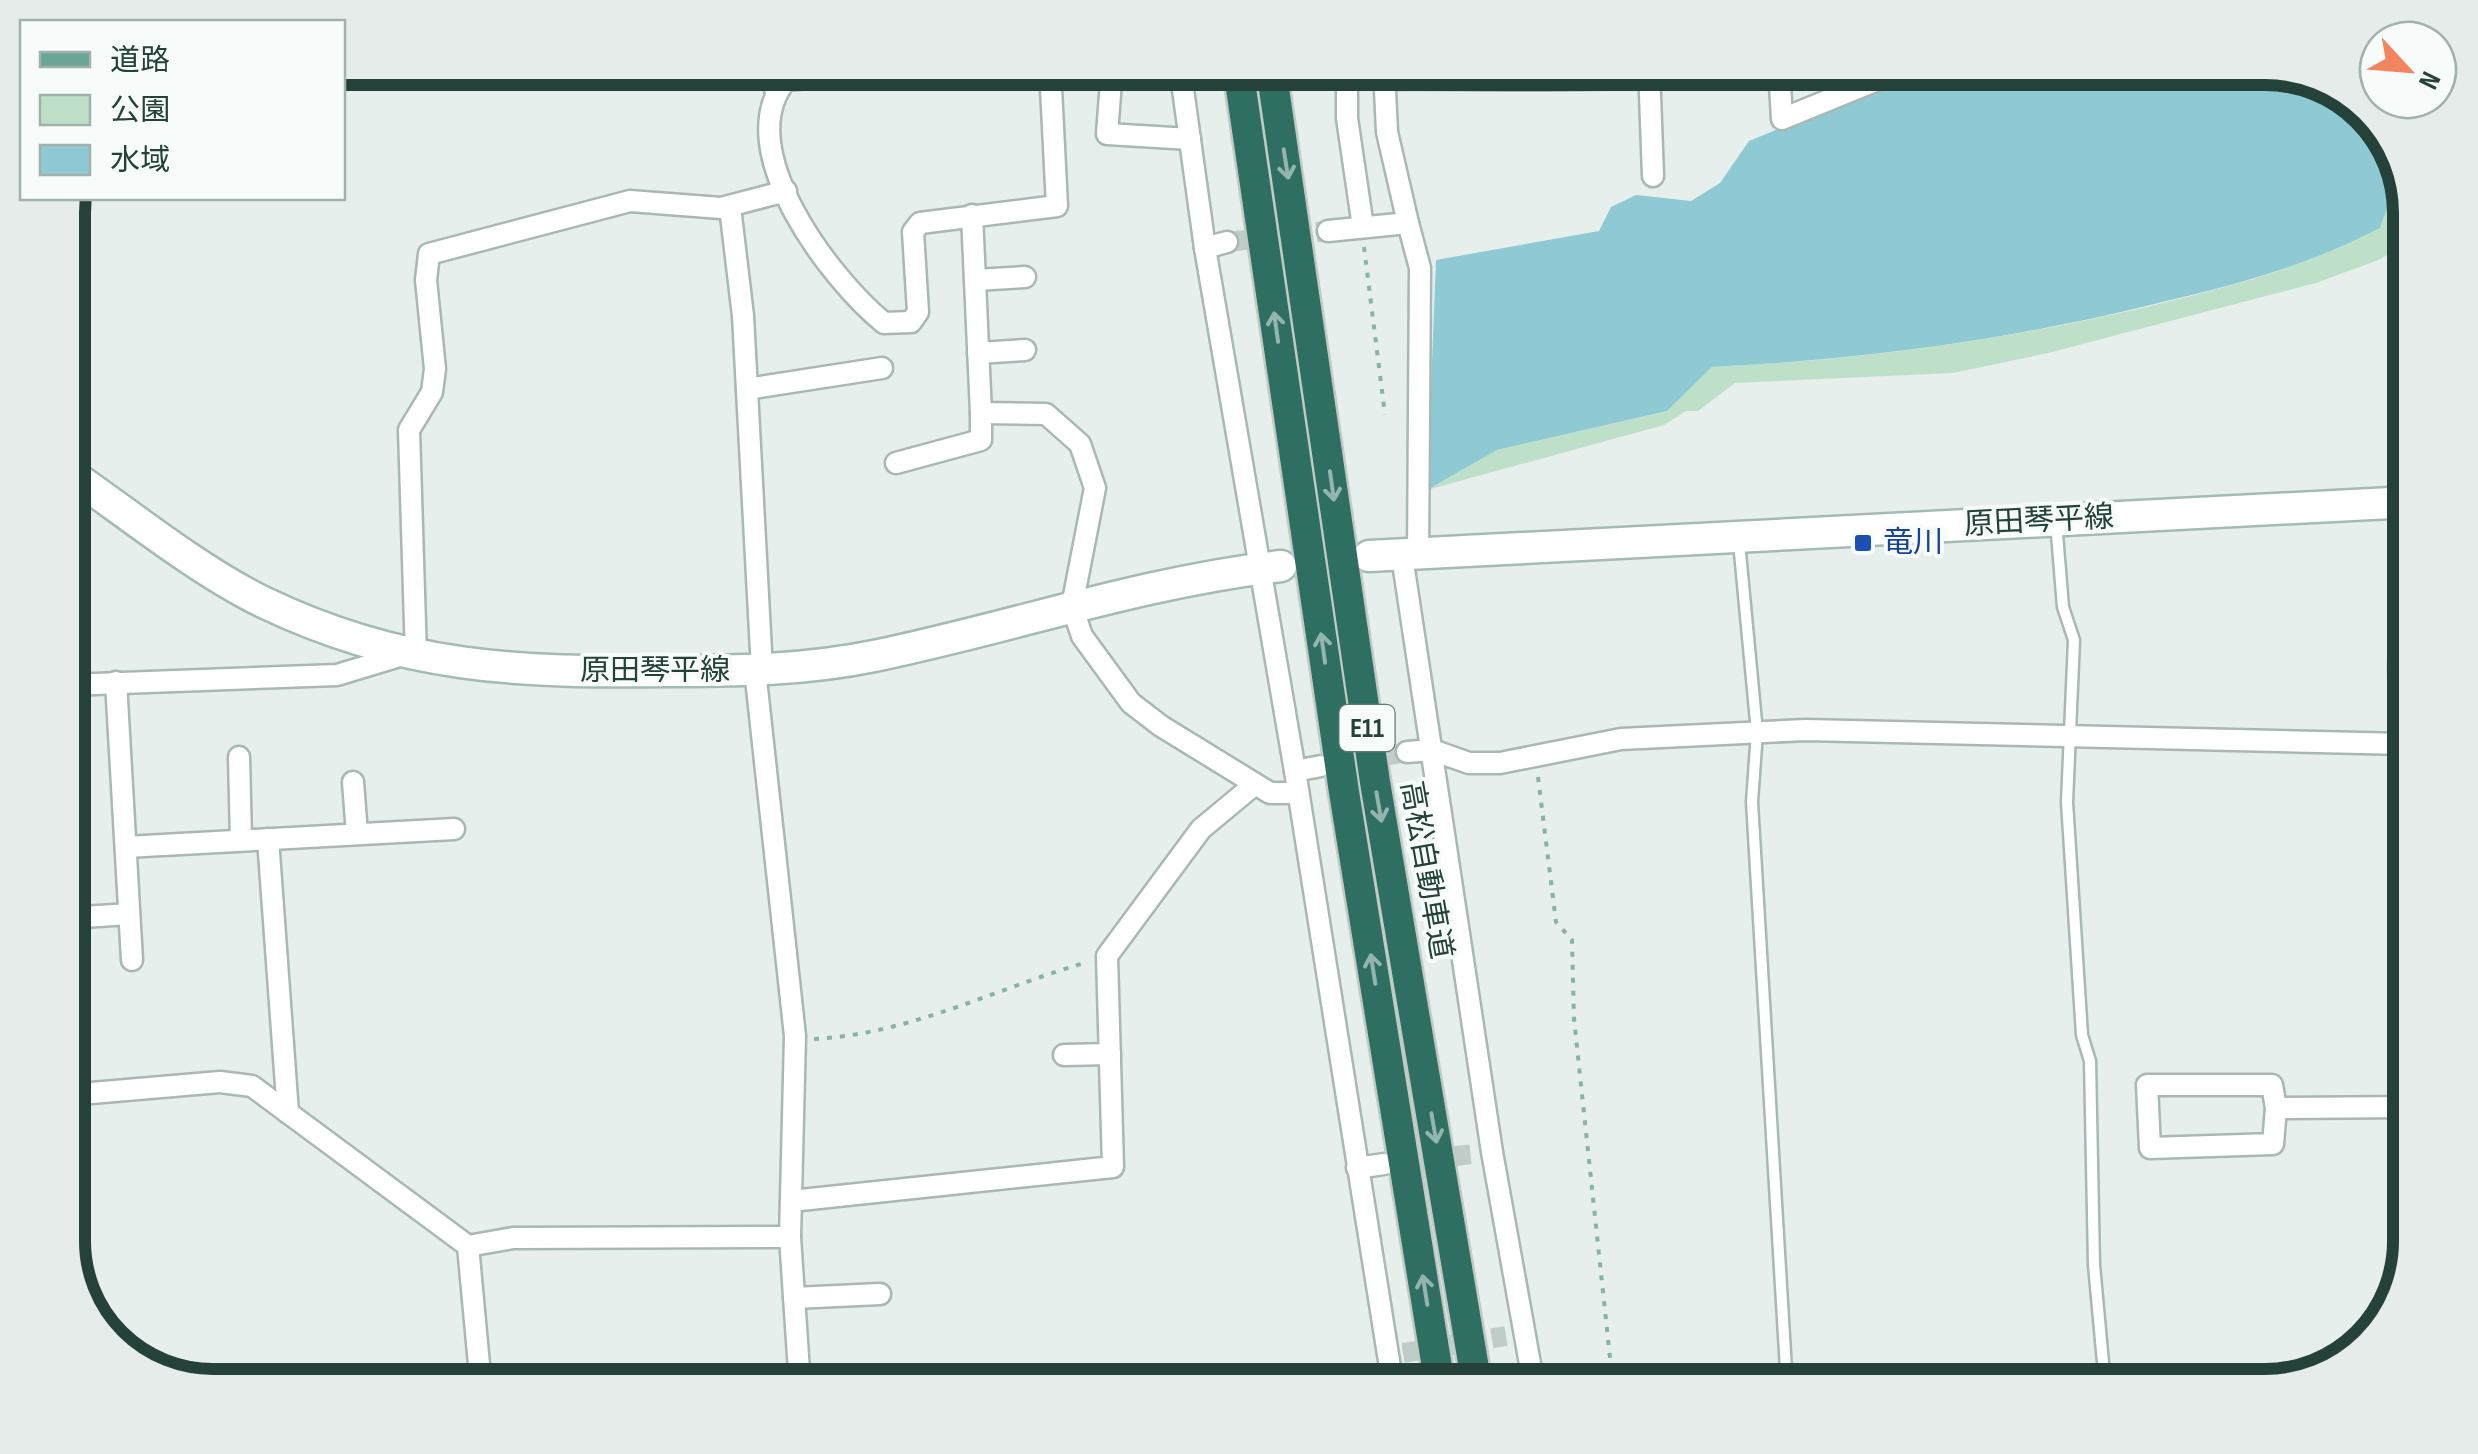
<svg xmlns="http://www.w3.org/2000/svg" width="2478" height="1454" font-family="'Sofia Sans Condensed','Noto Sans JP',sans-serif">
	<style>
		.green { fill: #bfe0c8 }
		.water { fill: #8ec9d4 }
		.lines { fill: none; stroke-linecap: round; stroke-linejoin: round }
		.minor-tunnel { stroke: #bfccc8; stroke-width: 20; stroke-dasharray: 20 10; stroke-linecap: butt }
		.service-casing { stroke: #a8b8b2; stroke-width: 15 }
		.minor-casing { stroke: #a8b8b2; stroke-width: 25 }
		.secondary-casing { stroke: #a4bbb3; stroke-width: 35 }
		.primary-casing { stroke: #c2cac8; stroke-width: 35 }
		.motorway-casing { stroke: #c2cac8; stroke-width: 35 }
		.path { stroke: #86b3a5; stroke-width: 4; stroke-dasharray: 5 8; stroke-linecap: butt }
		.service { stroke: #fff; stroke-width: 10 }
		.minor { stroke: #fff; stroke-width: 20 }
		.secondary { stroke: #fff; stroke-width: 30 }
		.primary { stroke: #6aa596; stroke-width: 30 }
		.motorway { stroke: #2f6f62; stroke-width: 30 }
		.oneway { stroke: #93b5ae }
		.transit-dot { fill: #1a4fb4; stroke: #f7fbf9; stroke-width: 4 }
		.labels { text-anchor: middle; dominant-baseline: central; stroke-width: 8; stroke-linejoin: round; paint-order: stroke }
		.shield { fill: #f7fbf9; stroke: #637a73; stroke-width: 2.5 }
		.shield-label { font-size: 28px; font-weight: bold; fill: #24423a }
		.street-label { font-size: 30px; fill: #24423a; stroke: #f7fbf9 }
		.transit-label { font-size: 30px; fill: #164399; stroke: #f7fbf9; text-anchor: start }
		.rim { fill: none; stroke: #24423a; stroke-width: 12 }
	</style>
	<rect width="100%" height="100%" fill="#e6efeb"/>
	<path class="green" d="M2400,173L2410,204L2405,242L2381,259L2316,283L2048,353L1953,373L1735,383L1698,411H1686L1664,425L1427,490L1497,450L1667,411L1712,367C1857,360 2001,341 2142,308C2228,287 2301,269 2380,228Z"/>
	<path class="water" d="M1928,68H2265L2337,87L2386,133L2400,173L2380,228C2301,269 2228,287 2142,307C2001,341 1857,360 1712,367L1667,411L1497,450L1427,490L1436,260L1599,231L1611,207L1636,195L1691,201L1720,183L1749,141Z"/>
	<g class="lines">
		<g class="minor-tunnel">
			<path d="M1227,242L1328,231"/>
			<path d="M1359,760L1407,752"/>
			<path d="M1391,1163L1474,1154"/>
			<path d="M1403,1353L1506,1336"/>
		</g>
		<g class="service-casing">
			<g id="service">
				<path d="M2056,522L2063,607L2074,640L2067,802L2082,1035L2090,1061L2094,1265L2105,1384L2077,1386"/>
				<path d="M1739,542L1757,732L1752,802L1787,1386"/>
			</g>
		</g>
		<g class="minor-casing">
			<g id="minor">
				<path d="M759,68L769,74L776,91"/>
				<path d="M930,68L786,80C729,148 831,280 884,323L911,322L918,312L913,232L920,223L1057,206L1050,68"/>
				<path d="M1112,68L1107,134L1190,139"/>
				<path d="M1180,68L1205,248L1295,771L1393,1386"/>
				<path d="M1347,68V118L1363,227"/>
				<path d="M1649,68L1653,176"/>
				<path d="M1779,68L1782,119L1907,68"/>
				<path d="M1384,69L1387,132L1408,223"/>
				<path d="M1384,79C1473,78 1561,82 1649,77"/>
				<path d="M730,207L743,316L762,670"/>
				<path d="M972,215L981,413L1046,414L1080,444L1095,488L1072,606L1082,636L1131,703L1161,726L1270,793H1298"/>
				<path d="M1328,231L1408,223L1420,268L1418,555"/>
				<path d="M1205,248L1227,242"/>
				<path d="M975,280L1025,277"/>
				<path d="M978,353L1025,350"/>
				<path d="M747,389L882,368"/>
				<path d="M896,463L981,440V413"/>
				<path d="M1402,556L1492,1152L1534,1386"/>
				<path d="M416,657L409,430L432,392L435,369L426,280L429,254L630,201L721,208L786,191"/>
				<path d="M755,670L795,1036L790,1237L800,1386"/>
				<path d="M116,682L132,960"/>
				<path d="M68,685L337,675L403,655"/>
				<path d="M1407,752L1432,750L1469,763H1500L1621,739L1806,730L2404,744"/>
				<path d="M239,757L241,840"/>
				<path d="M1295,771L1321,766"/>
				<path d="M353,782L357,834"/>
				<path d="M268,839L288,1113"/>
				<path d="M126,847L454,829"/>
				<path d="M68,918L129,914"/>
				<path d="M1064,1055L1110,1054"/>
				<path d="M2147,1085H2272L2276,1108L2273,1144L2150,1148Z"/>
				<path d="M68,1095L220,1082L252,1086L468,1246L513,1238L790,1237"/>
				<path d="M2276,1108L2410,1107"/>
				<path d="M1357,1168L1384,1164"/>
				<path d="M791,1201L1113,1167L1107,956L1201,829L1254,785"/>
				<path d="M68,1211V1235"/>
				<path d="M468,1246L481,1386"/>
				<path d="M794,1298L880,1294"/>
			</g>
		</g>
		<g class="secondary-casing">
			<g id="secondary">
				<path d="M68,472C127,513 199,571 263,602C402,669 520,673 670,671C738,671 806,670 874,656C1010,628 1141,582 1281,566"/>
				<path d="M1369,556L2410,502"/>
			</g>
		</g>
		<g class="primary-casing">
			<path id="primary" d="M2410,542L2404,667L2410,866"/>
		</g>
		<g class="motorway-casing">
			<g id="motorway">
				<path d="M1238,68L1344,792L1440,1386"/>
				<path d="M1271,68L1375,782L1477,1386"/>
			</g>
		</g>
		<g class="path">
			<path d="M1364,247L1385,415"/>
			<path d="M1538,777L1556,922L1572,940L1574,1019L1613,1386"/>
			<path d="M814,1039C911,1034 996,988 1088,962"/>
		</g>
		<use href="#service" class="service"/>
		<use href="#minor" class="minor"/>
		<use href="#secondary" class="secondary"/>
		<use href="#primary" class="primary"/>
		<use href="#motorway" class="motorway"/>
	</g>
	<defs><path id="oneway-shaft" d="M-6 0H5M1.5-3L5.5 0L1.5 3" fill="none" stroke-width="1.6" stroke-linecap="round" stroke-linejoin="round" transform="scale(2.5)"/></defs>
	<g class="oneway">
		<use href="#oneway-shaft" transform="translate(1286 164) rotate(81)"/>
		<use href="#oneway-shaft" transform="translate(1276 327) rotate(-98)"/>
		<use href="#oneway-shaft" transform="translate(1332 486) rotate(82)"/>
		<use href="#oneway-shaft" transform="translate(1323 648) rotate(-98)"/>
		<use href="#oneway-shaft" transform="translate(1379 807) rotate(80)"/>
		<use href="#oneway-shaft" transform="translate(1373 969) rotate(-99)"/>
		<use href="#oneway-shaft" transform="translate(1434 1128) rotate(80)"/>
		<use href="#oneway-shaft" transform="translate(1425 1290) rotate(-99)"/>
	</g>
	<rect class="transit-dot" x="1853" y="533" width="20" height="20" rx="5"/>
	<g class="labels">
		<rect class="shield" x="1339.5" y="705" width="55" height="46" rx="8"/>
		<g class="shield-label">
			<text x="1367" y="728">E11</text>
		</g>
		<g class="street-label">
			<text transform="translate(2039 521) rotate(-3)">原田琴平線</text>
			<text x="655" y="671">原田琴平線</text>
			<text transform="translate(1426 870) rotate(80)">高松自動車道</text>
		</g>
		<g class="transit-label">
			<text x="1883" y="543">竜川</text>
		</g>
	</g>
	<path d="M0 0H2478V1454H0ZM213 85H2265A128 128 0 0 1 2393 213V1241A128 128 0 0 1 2265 1369H213A128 128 0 0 1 85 1241V213A128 128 0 0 1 213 85Z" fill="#e6ecea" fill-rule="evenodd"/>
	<path class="rim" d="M213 85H2265A128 128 0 0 1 2393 213V1241A128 128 0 0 1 2265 1369H213A128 128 0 0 1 85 1241V213A128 128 0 0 1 213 85Z"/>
	<rect x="20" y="20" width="325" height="180" fill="#f7fbf9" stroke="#a3b1ad" stroke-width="2.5"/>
	<rect x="40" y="52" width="50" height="15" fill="#6aa596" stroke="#a3b1ad" stroke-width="2.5"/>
	<text x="110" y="70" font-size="30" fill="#24423a">道路</text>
	<rect x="40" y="95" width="50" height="30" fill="#bfe0c8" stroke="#a3b1ad" stroke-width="2.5"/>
	<text x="110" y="120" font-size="30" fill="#24423a">公園</text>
	<rect x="40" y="145" width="50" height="30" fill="#8ec9d4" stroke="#a3b1ad" stroke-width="2.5"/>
	<text x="110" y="170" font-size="30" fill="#24423a">水域</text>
	<g transform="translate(2408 70) rotate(116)"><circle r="48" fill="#f7fbf9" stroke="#a3b1ad" stroke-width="2.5"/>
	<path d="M0-8L18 38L0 25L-18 38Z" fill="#f4845f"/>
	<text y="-15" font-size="28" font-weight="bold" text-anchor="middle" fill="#24423a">N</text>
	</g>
</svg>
